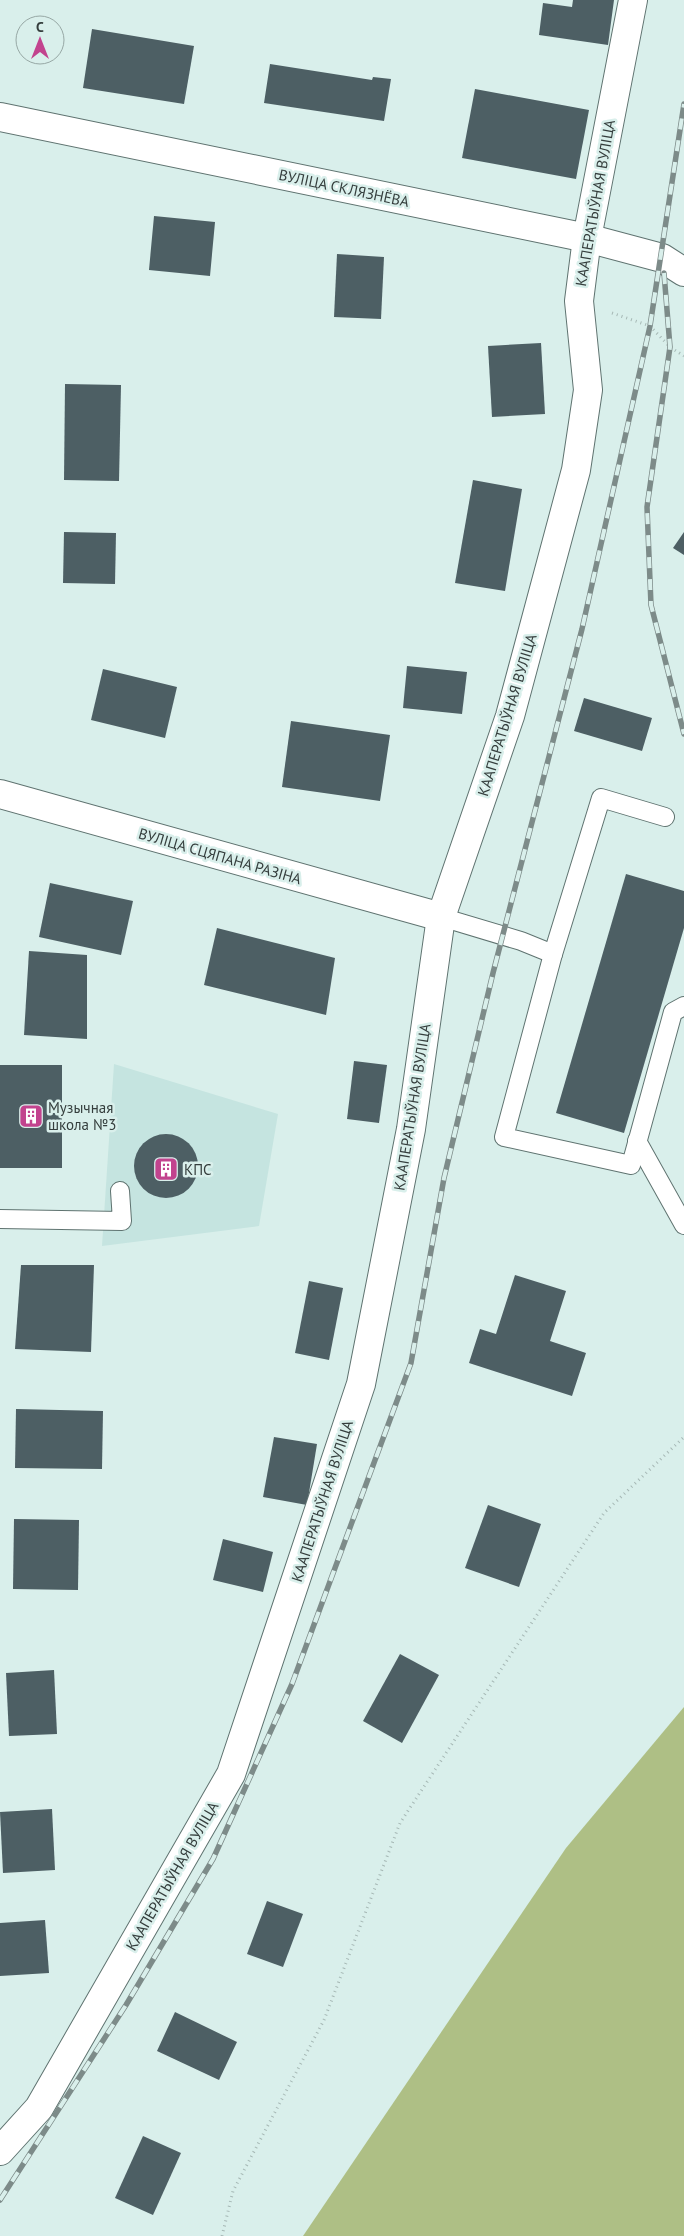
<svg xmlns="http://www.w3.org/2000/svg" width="684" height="2236" font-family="'PT Sans',sans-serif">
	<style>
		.built { fill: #c5e4e0 }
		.green { fill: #aebf85 }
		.building { fill: #4d5f64 }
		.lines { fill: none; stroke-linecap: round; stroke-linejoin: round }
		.service-casing { stroke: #5f7370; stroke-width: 20 }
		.minor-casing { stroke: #5f7370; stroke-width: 30 }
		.secondary-casing { stroke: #5f7370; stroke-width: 30 }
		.path { stroke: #a6b8b5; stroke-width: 3; stroke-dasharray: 1 4; stroke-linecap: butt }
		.service { stroke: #fff; stroke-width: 18 }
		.minor { stroke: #fff; stroke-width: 28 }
		.secondary { stroke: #fff; stroke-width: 28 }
		.rail-casing { stroke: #7d8b89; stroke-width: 5.5 }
		.rail { stroke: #d9efeb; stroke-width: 4; stroke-dasharray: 11; stroke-linecap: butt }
		.labels { text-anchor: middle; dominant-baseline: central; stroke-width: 5; stroke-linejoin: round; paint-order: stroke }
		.street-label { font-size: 15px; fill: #353e3d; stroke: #d9efeb }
		.poi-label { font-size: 15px; fill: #353e3d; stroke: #d9efeb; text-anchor: start }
	</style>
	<rect width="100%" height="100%" fill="#d9efeb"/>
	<path class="built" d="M114,1064L278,1114L259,1226L102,1246Z"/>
	<path class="green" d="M684,1707V2236H303L566,1848Z"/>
	<g class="building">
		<path d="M573,0H614L608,45L539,35L543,3L572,7Z"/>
		<path d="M92,29L194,46L184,104L83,88Z"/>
		<path d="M270,64L372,80L373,77L391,79L384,121L264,103Z"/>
		<path d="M475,89L589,110L576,179L462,158Z"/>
		<path d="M154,216L215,222L210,276L149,270Z"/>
		<path d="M337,254L384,257L381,319L334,317Z"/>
		<path d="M541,343L545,414L492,417L488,346Z"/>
		<path d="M65,384L121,385L119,481L64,480Z"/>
		<path d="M473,480L522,489L505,591L455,583Z"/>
		<path d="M64,532L116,533L115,584L63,583Z"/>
		<path d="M684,532V555L673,548Z"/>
		<path d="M407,666L467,672L462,714L403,708Z"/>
		<path d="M103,669L177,687L165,738L91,720Z"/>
		<path d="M584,698L652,718L642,751L574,731Z"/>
		<path d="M291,721L390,735L380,801L282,787Z"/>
		<path d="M626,874L684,891V928L624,1133L556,1113Z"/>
		<path d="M50,883L133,901L121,955L39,937Z"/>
		<path d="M217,928L335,958L326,1015L204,985Z"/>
		<path d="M29,951L87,955V1039L24,1035Z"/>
		<path d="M354,1061L387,1065L379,1123L347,1119Z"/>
		<rect x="0" y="1065" width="62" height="103"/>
		<circle cx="166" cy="1166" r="32"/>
		<path d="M21,1265H94L91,1352L15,1349Z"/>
		<path d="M515,1275L566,1291L550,1341L586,1353L572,1396L469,1363L480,1329L496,1334Z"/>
		<path d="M309,1281L343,1288L329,1360L295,1353Z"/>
		<path d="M16,1409L103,1411L102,1469L15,1468Z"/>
		<path d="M274,1437L317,1444L307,1505L263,1497Z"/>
		<path d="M488,1505L541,1524L519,1587L465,1568Z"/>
		<path d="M14,1519L79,1520L78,1590L13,1589Z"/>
		<path d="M223,1539L273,1552L263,1592L213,1580Z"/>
		<path d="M400,1654L439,1675L402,1743L363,1721Z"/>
		<path d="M54,1670L57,1734L9,1736L6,1673Z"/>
		<path d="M52,1809L55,1870L3,1873L0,1812Z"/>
		<path d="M267,1901L303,1914L283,1967L247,1954Z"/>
		<path d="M45,1920L49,1973L0,1976V1923Z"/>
		<path d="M175,2012L237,2042L219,2080L157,2051Z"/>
		<path d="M143,2136L181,2153L153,2215L115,2198Z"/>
	</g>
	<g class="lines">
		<g class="service-casing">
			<g id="service">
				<path d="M441,917L521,941L553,954L601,798L665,817"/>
				<path d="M553,954L504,1137L631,1165L673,1012L684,1006"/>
				<path d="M637,1141L684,1225"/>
				<path d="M0,1219L122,1221L120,1191"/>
			</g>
		</g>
		<g class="minor-casing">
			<g id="minor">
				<path d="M0,794L441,917"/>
				<path d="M0,2151L39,2108L231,1774L361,1384L411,1129L441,917L510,716L576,470L588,390L579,301L587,238L633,0"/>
			</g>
		</g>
		<g class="secondary-casing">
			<path id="secondary" d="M0,117L587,238L662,258L684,272"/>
		</g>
		<g class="path">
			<path d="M612,313L650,326L670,347L684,356"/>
			<path d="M222,2236L233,2191L324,2020L400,1823L604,1513L684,1437"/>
		</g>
		<use href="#service" class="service"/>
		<use href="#minor" class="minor"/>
		<use href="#secondary" class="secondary"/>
		<g class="rail-casing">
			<g id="rail">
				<path d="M664,273L670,347L647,507L651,605L684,734"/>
				<path d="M0,2200L126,2005L213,1859L292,1684L411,1363L444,1178L493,973L582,629L650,326L684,104"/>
			</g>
		</g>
		<use href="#rail" class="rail"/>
	</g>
	<defs>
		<g id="building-square" transform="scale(1.25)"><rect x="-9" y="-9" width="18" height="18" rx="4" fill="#c2438e" stroke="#d9efeb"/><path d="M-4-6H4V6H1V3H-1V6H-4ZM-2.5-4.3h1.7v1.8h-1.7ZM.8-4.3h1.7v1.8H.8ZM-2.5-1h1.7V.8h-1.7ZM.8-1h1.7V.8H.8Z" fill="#fff"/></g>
	</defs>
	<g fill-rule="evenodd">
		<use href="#building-square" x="31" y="1116"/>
		<use href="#building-square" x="166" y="1169"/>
	</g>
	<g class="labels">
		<g class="street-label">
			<text transform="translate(344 188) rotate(12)">ВУЛІЦА СКЛЯЗНЁВА</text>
			<text transform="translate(595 203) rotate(-80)">КААПЕРАТЫЎНАЯ ВУЛІЦА</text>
			<text transform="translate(507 715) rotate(-73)">КААПЕРАТЫЎНАЯ ВУЛІЦА</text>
			<text transform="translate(220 856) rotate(16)">ВУЛІЦА СЦЯПАНА РАЗІНА</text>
			<text transform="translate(412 1107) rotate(-81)">КААПЕРАТЫЎНАЯ ВУЛІЦА</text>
			<text transform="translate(322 1501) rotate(-72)">КААПЕРАТЫЎНАЯ ВУЛІЦА</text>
			<text transform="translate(172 1876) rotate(-60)">КААПЕРАТЫЎНАЯ ВУЛІЦА</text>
		</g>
		<g class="poi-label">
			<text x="48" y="1107">Музычная<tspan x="48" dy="17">школа №3</tspan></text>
			<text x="184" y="1169">КПС</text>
		</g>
	</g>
	<g transform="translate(40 40)"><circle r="24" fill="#d9efeb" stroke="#97a8a5"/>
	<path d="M0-4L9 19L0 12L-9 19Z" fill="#c2438e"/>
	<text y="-8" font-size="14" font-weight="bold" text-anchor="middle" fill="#353e3d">С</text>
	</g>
</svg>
